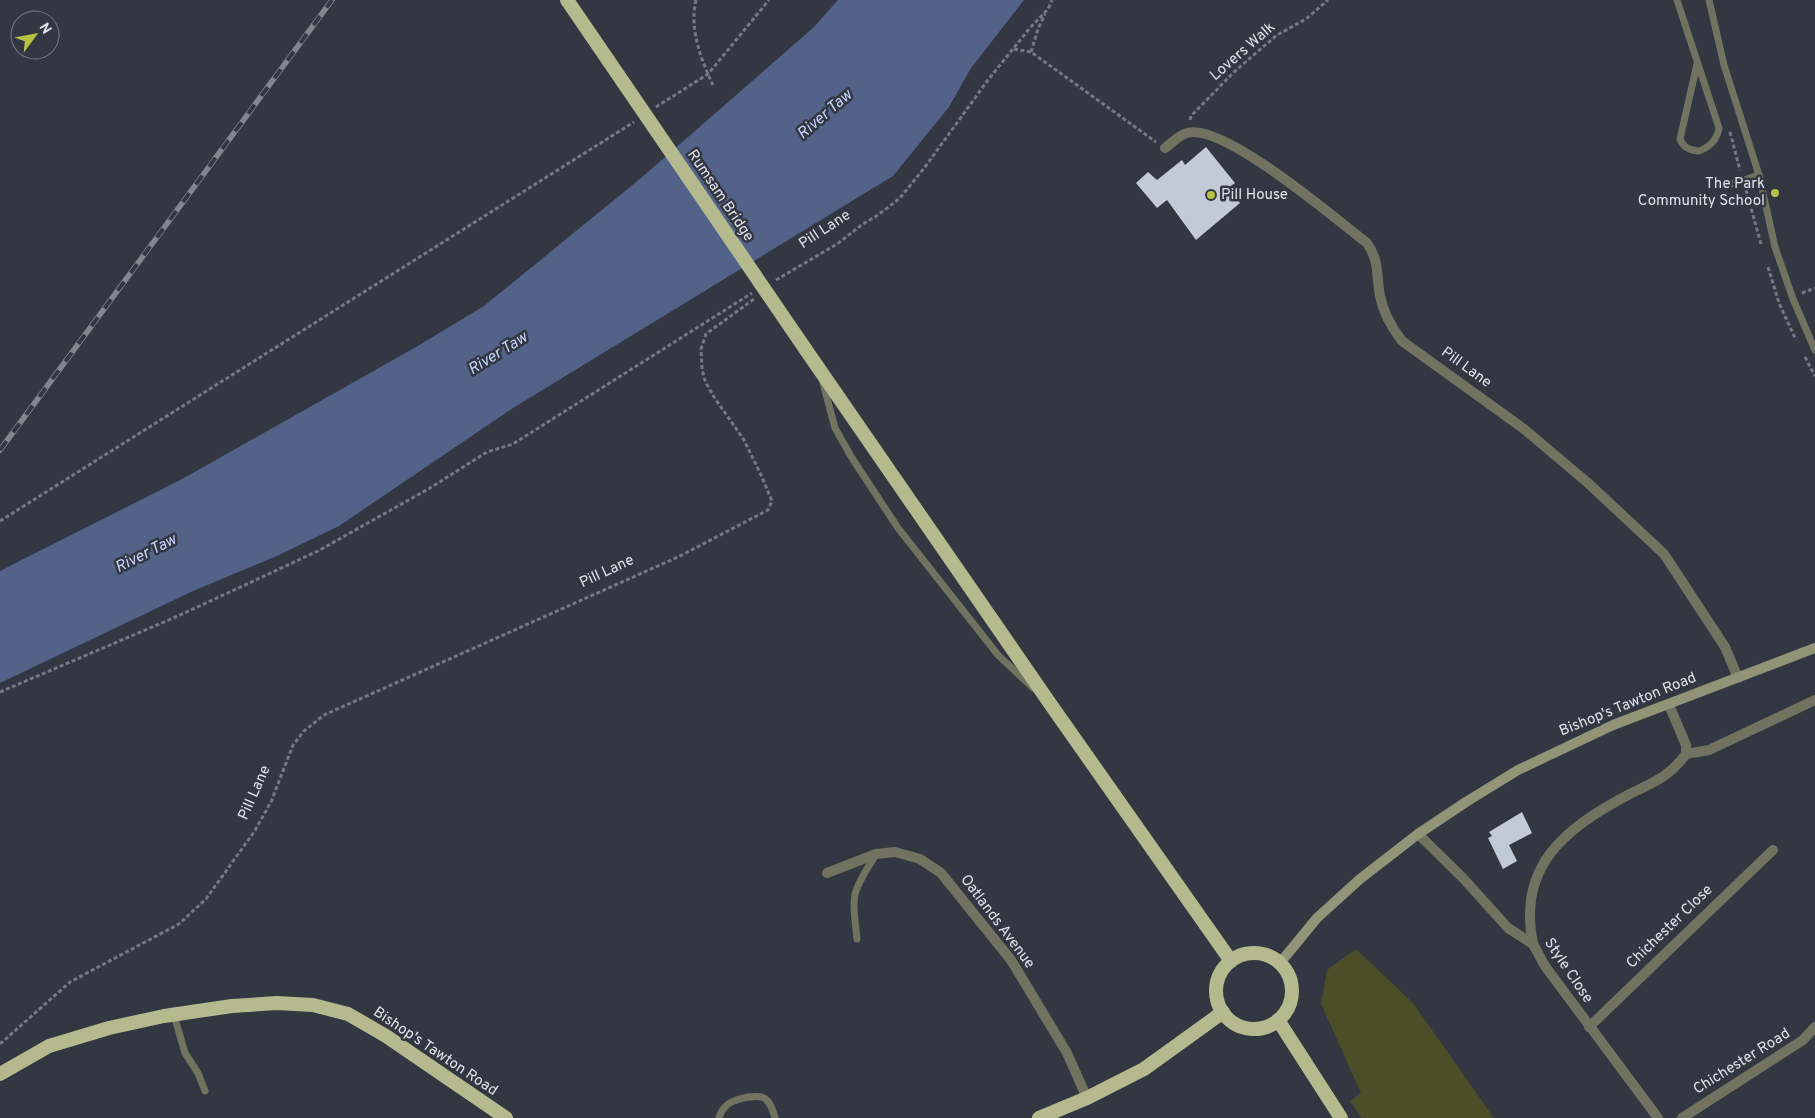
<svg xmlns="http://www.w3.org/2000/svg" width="1815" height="1118" font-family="Overpass,sans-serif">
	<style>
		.green { fill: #4c4e27 }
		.water { fill: #526288 }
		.building { fill: #c3cad7 }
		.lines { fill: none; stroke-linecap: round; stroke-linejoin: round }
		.path { stroke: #747882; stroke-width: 3; stroke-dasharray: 4 2.5; stroke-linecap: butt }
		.service { stroke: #717360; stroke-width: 7 }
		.minor { stroke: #717360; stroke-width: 10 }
		.secondary { stroke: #919476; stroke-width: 10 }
		.trunk { stroke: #b5ba8e; stroke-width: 14 }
		.rail-casing { stroke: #81858e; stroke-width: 5.5 }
		.rail { stroke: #323742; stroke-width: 4; stroke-dasharray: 11; stroke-linecap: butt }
		.trunk-bridge { stroke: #b5ba8e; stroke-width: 14 }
		.poi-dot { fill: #b9c046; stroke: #323742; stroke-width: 2 }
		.labels { text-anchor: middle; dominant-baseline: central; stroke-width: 5; stroke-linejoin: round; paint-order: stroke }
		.street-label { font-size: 15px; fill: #dfe2e9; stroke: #323742 }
		.poi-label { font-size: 15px; fill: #dfe2e9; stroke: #323742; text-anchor: end }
		.water-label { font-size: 16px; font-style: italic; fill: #c5d6fd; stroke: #323742 }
	</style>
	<rect width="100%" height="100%" fill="#323742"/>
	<path class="green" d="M1356,949L1413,1003L1494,1118H1361L1350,1101L1361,1093L1321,1004L1327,970Z"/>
	<path class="water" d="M838,0H1024L971,68L949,107L893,176L513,408L339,526L279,555L193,591L0,683V571L184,478L416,347L484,306L641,178L814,27Z"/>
	<g class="building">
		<path d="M1206,147L1235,183L1228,188L1240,203L1196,240L1167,200L1157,208L1136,183L1148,172L1157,180L1182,160L1185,165Z"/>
		<path d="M1522,812L1532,833L1509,845L1517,861L1503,869L1488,838L1492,836L1489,832Z"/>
	</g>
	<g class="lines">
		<g class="path">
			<path d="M696,0C689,28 701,60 713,85"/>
			<path d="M1014,49L1031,52L1156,142"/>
			<path d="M1031,52L1038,29L1045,14"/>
			<path d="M656,107L708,74L769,0"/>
			<path d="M1190,120L1191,116L1234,72L1277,35L1306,19L1328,0"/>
			<path d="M1730,132L1740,170"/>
			<path d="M1746,190L1761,244"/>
			<path d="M1768,267L1779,303L1796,340"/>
			<path d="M776,280L837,244L863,224L878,215L900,198L925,167L988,80L1029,29L1048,9L1052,0"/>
			<path d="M1802,293L1815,288"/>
			<path d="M1805,357L1815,376"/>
			<path d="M0,521L634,122"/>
			<path d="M0,692L178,616L318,551L430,488L487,452L513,444L752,293"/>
			<path d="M0,1044L70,982L179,924L206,899L254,832L271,802L293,745L304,731L324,715L678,557L768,510L772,501L761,475L744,440L714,397L705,381L702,369L701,349L706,334L754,299"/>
		</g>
		<g class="service">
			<path d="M1677,0L1719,128C1717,140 1710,147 1699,151C1689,150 1684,148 1680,139L1697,64"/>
			<path d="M1709,0L1724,65L1759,175L1775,247L1793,299L1815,350"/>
			<path d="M1729,185L1759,175"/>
			<path d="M823,383L835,428L852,458L898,528L998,655L1033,688"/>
			<path d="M857,939C856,925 852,908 855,894C859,880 868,867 876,855"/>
			<path d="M174,1015L185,1053L198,1073L205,1091"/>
			<path d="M719,1118C723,1103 734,1100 748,1097C754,1097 759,1095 764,1098C771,1102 773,1111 775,1118"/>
		</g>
		<g class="minor">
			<path d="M1165,148C1172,143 1179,135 1187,133C1223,122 1337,220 1367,243C1380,262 1376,275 1380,296C1383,312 1392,328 1402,341L1524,429L1588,483L1664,554L1725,647L1738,678"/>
			<path d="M1686,754L1709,750L1815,700"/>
			<path d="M1418,834L1463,878L1508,928L1533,944L1545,966L1658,1118"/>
			<path d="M827,873L876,854L895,852L920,859L941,873L1011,960L1067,1053L1087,1098"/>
			<path d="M1533,944C1517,866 1565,828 1628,795C1654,782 1668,778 1686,754V745L1669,705"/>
			<path d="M1589,1027L1773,850"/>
			<path d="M1682,1118L1803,1040L1815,1027"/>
		</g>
		<path class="secondary" d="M1280,963L1317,918L1360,879L1418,834L1466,802L1518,770L1613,725L1815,648"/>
		<g class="trunk">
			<path d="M567,0L608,60"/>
			<path d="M806,350L1051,705L1231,961"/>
			<circle cx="1254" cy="991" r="38"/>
			<path d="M1278,1020L1341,1118"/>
			<path d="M0,1074L49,1046L109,1028L164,1016L232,1006L277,1003L313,1005L348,1014L386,1036L506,1118"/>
			<path d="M1039,1118L1087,1098L1144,1069L1223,1012"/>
		</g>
		<g class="rail-casing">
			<path id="rail" d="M0,450L332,0"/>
		</g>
		<use href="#rail" class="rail"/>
		<path class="trunk-bridge" d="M608,60L806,350"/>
	</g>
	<g class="poi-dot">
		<circle cx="1775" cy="193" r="5"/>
		<circle cx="1211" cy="195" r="5"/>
	</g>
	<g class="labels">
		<g class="street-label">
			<text transform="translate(1243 52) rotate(-41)">Lovers Walk</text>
			<text transform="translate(720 196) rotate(56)">Rumsam Bridge</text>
			<text transform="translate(825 230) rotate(-33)">Pill Lane</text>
			<text transform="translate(1466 368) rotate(36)">Pill Lane</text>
			<text transform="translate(607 572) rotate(-25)">Pill Lane</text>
			<text transform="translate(1628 705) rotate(-22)">Bishop's Tawton Road</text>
			<text transform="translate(255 793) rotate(-66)">Pill Lane</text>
			<text transform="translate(997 922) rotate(53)">Oatlands Avenue</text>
			<text transform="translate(1670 927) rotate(-44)">Chichester Close</text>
			<text transform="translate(1568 971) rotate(56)">Style Close</text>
			<text transform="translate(435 1052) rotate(34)">Bishop's Tawton Road</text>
			<text transform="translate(1742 1062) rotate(-32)">Chichester Road</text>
		</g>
		<g class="poi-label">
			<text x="1765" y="184">The Park<tspan x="1765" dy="17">Community School</tspan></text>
			<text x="1221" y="195" text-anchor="start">Pill House</text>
		</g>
		<g class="water-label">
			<text transform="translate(825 115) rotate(-41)">River Taw</text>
			<text transform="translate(498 354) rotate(-32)">River Taw</text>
			<text transform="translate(146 554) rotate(-27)">River Taw</text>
		</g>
	</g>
	<g transform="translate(35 35) rotate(58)"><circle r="24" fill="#323742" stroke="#777b85"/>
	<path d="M0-4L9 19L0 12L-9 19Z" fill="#b9c046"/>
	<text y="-8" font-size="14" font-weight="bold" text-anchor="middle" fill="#dfe2e9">N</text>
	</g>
</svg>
